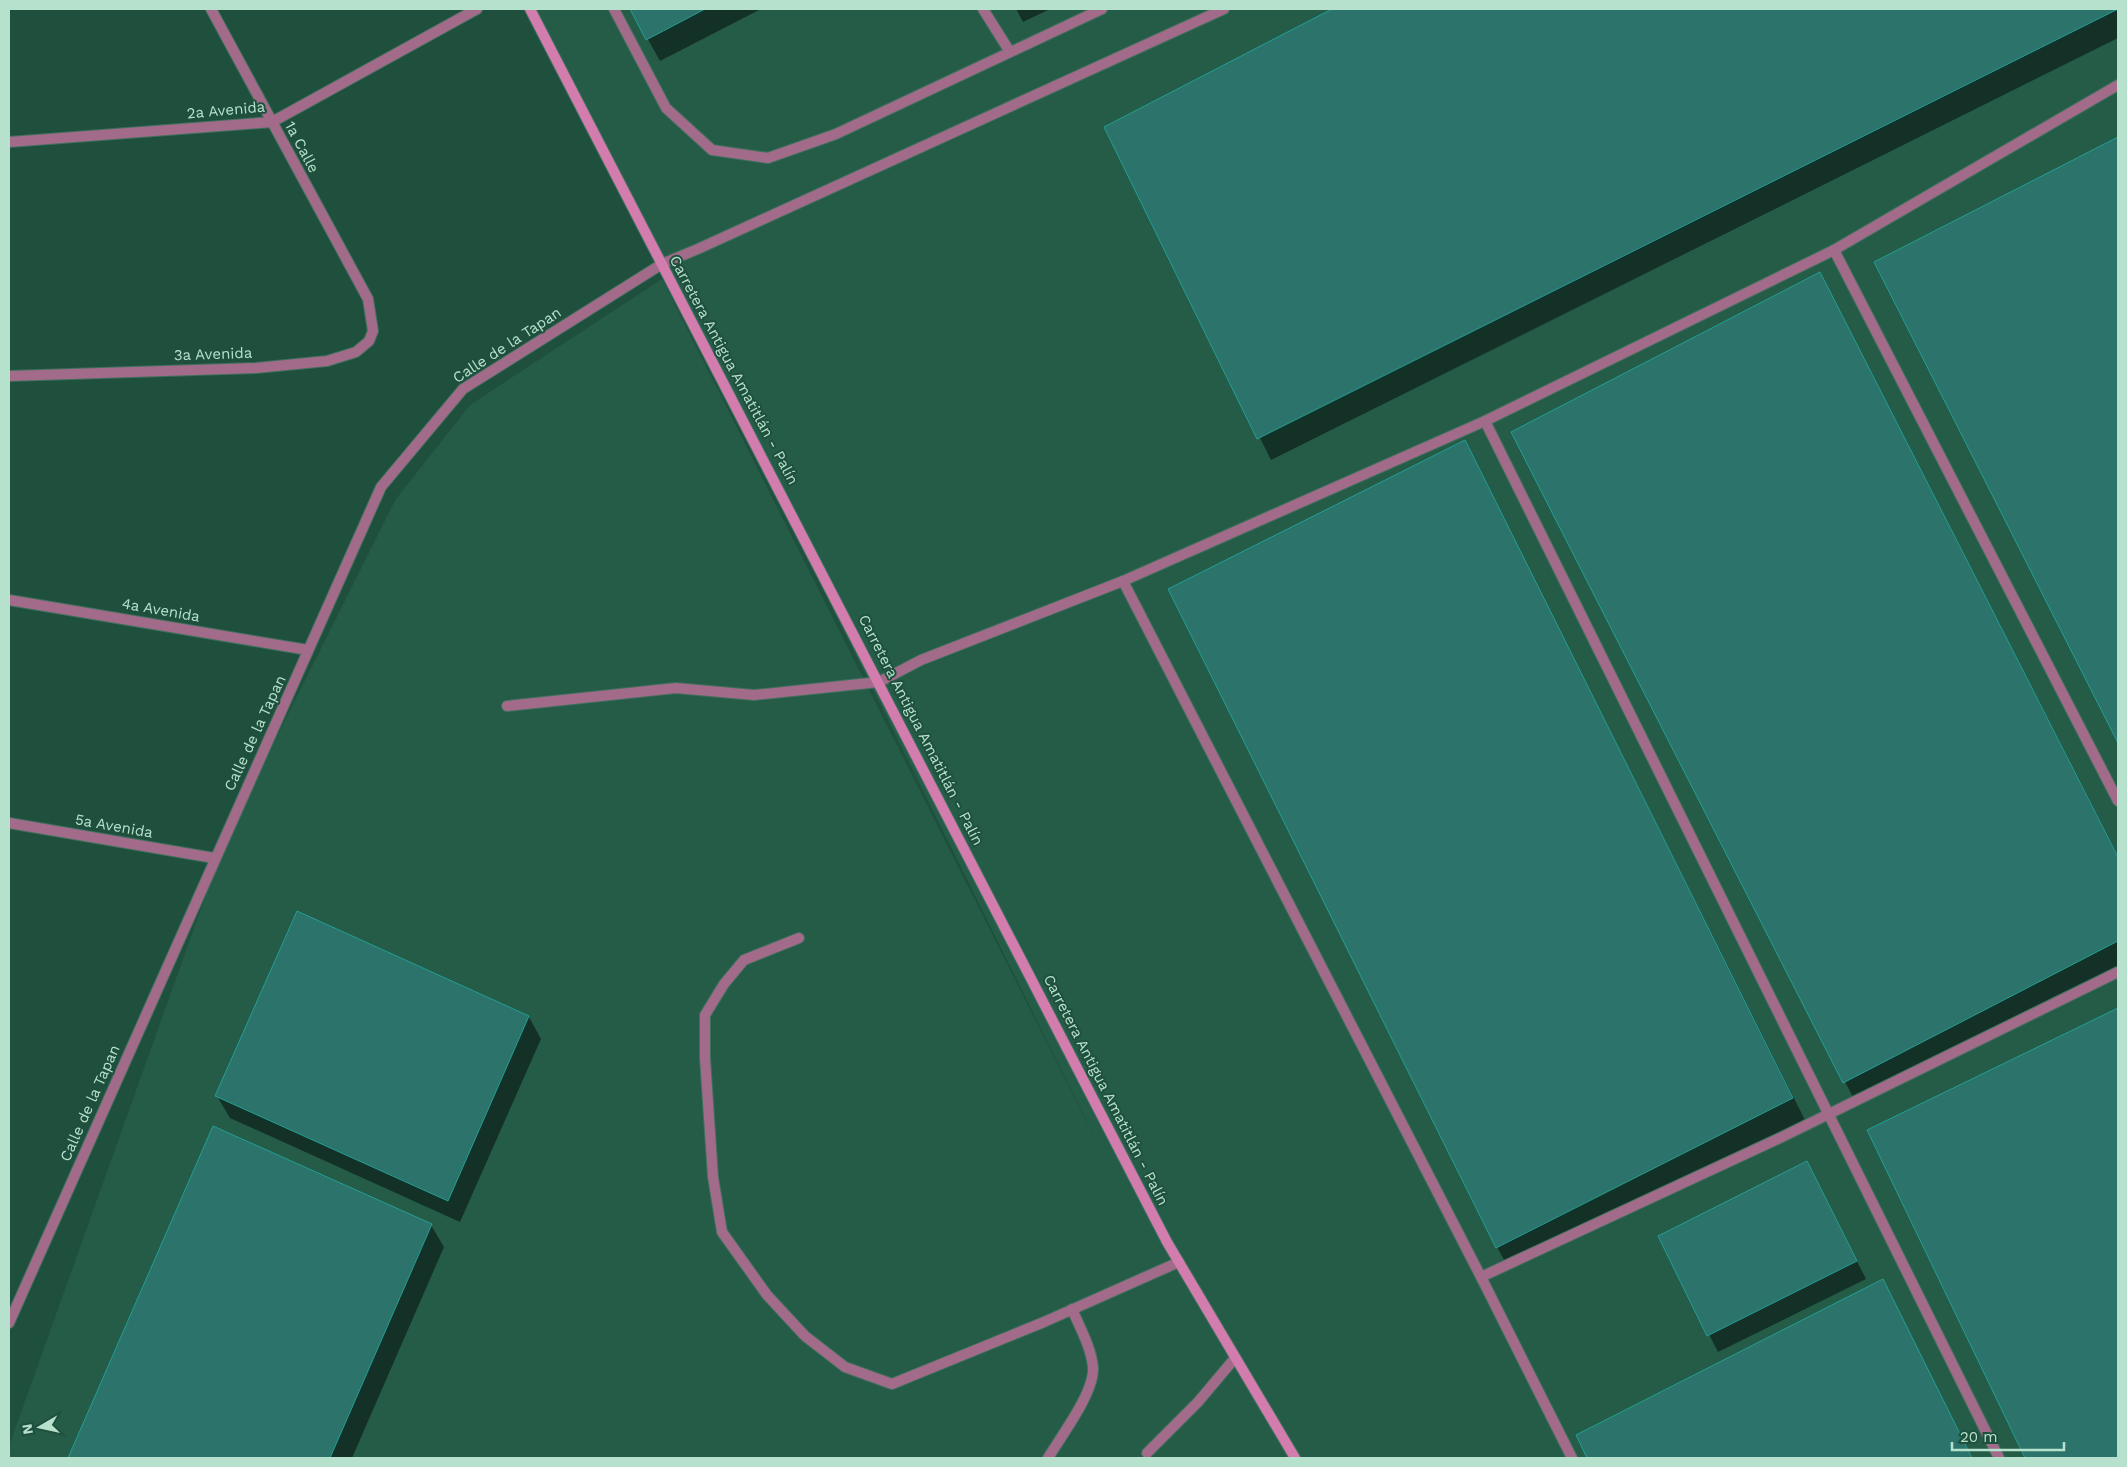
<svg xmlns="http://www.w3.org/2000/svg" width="2127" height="1467" font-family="'Work Sans',sans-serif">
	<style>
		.built { fill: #255c48 }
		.shadow { fill: #0007 }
		.building { fill: #2c736b; stroke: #239f94 }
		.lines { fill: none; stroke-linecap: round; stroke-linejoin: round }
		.service-casing { stroke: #40705d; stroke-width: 12 }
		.minor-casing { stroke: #40705d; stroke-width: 12 }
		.secondary-casing { stroke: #40705d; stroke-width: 12 }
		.service { stroke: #a16b89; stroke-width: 10 }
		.minor { stroke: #a16b89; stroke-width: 10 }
		.secondary { stroke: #d37dae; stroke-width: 10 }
		.labels { text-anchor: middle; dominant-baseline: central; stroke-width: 4; stroke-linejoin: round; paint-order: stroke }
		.street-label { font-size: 15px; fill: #b6e1cd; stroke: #1f503e }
	</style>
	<rect width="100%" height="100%" fill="#1f503e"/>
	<path class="built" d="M530,9H2118V1458H9V1446L227,836L396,499L470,405L662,279L1110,1168L662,264Z"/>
	<g class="shadow">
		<path d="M631,9H761L660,61Z"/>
		<path d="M1016,9H1050L1023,22Z"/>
		<path d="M1335,9H2118V38L1271,460L1106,128Z"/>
		<path d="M2118,138V740L1876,262Z"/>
		<path d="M1832,296L2118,856V970L1857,1105L1513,432Z"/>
		<path d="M1465,442L1805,1120L1509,1269L1497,1247Z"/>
		<path d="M2118,1010V1458H2027L1869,1131Z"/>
		<path d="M529,1017L541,1039L460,1222L230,1118L217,1096Z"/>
		<path d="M213,1128L431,1225L444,1247L352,1458H69Z"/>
		<path d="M1807,1163L1866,1279L1718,1352L1659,1236Z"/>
		<path d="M1882,1281L1972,1458H1588L1577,1436Z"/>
	</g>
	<g class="building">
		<path d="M630,9H705L646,40Z"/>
		<path d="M1332,9H2118L1257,439L1104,127Z"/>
		<path d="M2118,137V743L1874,262Z"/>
		<path d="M1820,272L2118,857V941L1843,1083L1511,432Z"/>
		<path d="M1465,440L1793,1098L1496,1248L1168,589Z"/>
		<path d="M297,911L529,1016L448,1201L215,1096Z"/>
		<path d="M2118,1008V1458H2025L1867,1130Z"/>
		<path d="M213,1126L432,1224L330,1458H68Z"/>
		<path d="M1807,1161L1857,1261L1707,1336L1658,1236Z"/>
		<path d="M1883,1279L1972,1458H1587L1576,1435Z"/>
	</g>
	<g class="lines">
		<g class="service-casing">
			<g id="service">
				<path d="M614,9L666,108L712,150L768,158L836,134L1102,9"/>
				<path d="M983,9L1010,52"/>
				<path d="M1834,250L2118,801"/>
				<path d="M662,264L700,248L1224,9"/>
				<path d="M1485,421L1999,1458"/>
				<path d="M1123,581L1481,1277L1572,1458"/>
				<path d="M507,706L676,688L754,695L879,682L921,660L1123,581L1485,421L1834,250L2118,85"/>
				<path d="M799,938L744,960L724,984L705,1015V1058L713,1177L722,1232L767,1295L805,1336L845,1367L892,1384L1044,1322L1179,1262"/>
				<path d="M1481,1277L1782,1137L2118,972"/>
				<path d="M1147,1453L1198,1402L1235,1358"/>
				<path d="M1048,1458C1061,1436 1095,1392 1093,1367C1091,1347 1080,1328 1072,1309"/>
			</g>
		</g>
		<g class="minor-casing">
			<g id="minor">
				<path d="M9,142L272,122L477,9"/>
				<path d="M9,376L256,368L327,361L356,352L369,341L373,331L368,299L211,9"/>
				<path d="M9,600L308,650"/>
				<path d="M9,823L214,858"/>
				<path d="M9,1323L381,487L463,389L662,264"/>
			</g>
		</g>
		<g class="secondary-casing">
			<path id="secondary" d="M530,9L1167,1242L1295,1458"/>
		</g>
		<use href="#service" class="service"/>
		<use href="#minor" class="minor"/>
		<use href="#secondary" class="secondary"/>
	</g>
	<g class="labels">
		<g class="street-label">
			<text transform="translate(226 110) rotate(-5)">2a Avenida</text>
			<text transform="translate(302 147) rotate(62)">1a Calle</text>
			<text transform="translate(507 345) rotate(-33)">Calle de la Tapan</text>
			<text transform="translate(213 354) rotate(-2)">3a Avenida</text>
			<text transform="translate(734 370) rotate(62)">Carretera Antigua Amatitlán - Palín</text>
			<text transform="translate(161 610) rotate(10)">4a Avenida</text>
			<text transform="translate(921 730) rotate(63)">Carretera Antigua Amatitlán - Palín</text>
			<text transform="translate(255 733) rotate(-65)">Calle de la Tapan</text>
			<text transform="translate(114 826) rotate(10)">5a Avenida</text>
			<text transform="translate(1106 1090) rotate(63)">Carretera Antigua Amatitlán - Palín</text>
			<text transform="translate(90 1103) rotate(-66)">Calle de la Tapan</text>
		</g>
	</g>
	<rect width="2127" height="1467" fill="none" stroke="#b6e1cd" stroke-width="20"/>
	<g transform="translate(40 1427) rotate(261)" stroke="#1f503e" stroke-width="4" paint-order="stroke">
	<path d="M0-4L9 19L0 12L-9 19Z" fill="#b6e1cd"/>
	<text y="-8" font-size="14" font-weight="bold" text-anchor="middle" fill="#b6e1cd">N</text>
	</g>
	<path d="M1952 1442v8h112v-8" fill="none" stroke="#b6e1cd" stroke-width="2.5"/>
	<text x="1960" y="1442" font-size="15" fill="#b6e1cd" stroke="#1f503e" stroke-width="4" paint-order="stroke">20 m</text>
</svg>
